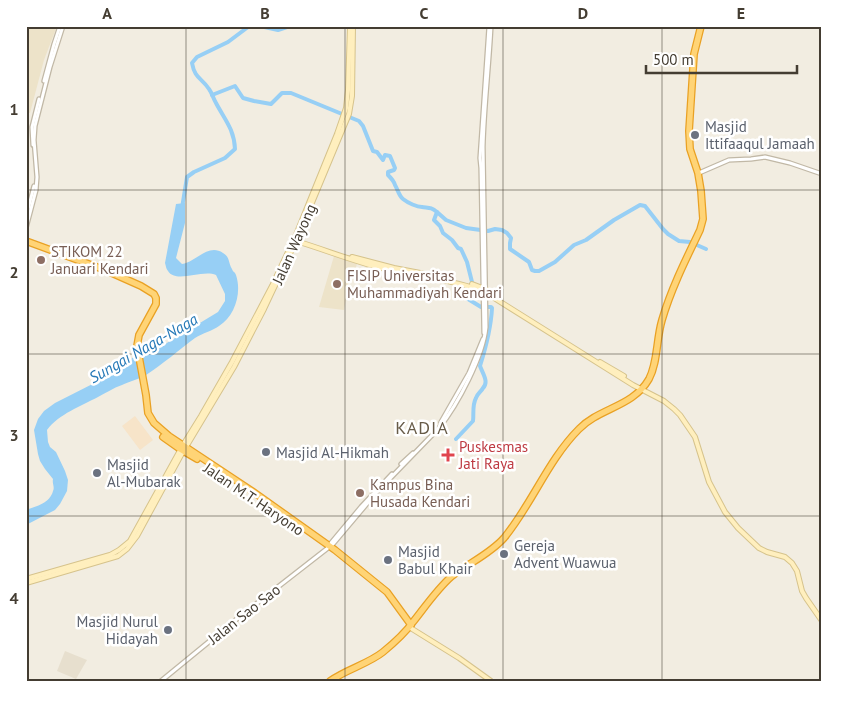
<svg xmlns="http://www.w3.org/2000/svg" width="848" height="707" font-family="'PT Sans',sans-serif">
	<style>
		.residential { fill: #e7dfce }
		.commercial { fill: #f7e4c9 }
		.education { fill: #ede3c9 }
		.water { fill: #97cff5 }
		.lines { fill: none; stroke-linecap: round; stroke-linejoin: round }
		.river { stroke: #97cff5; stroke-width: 4 }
		.tertiary-casing { stroke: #c1b8a6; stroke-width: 5.5 }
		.secondary-casing { stroke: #d6c38c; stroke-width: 6 }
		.trunk-casing { stroke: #e9a124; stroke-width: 8 }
		.tertiary { stroke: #fff; stroke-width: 3 }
		.secondary { stroke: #ffefbe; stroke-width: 4 }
		.trunk { stroke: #ffd476; stroke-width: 5.5 }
		.grid { fill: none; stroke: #443d32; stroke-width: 1; stroke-opacity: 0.55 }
		.worship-dot { fill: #6b7280; stroke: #fff; stroke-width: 2 }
		.education-dot { fill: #8d6e63; stroke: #fff; stroke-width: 2 }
		.health-dot { fill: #e0444e; stroke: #fff; stroke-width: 2 }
		.labels { text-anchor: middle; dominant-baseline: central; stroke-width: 5; stroke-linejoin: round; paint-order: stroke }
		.worship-label { font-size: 15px; fill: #5b616d; stroke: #fff; text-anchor: start }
		.street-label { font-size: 15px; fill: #443d32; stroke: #fff }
		.education-label { font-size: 15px; fill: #785e54; stroke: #fff; text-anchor: start }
		.health-label { font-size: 15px; fill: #be3a42; stroke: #fff; text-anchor: start }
		.water-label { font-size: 16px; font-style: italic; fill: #2478b7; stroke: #fff }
		.quarter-label { font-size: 18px; letter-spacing: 1px; fill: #675b48; stroke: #fff }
		.neatline { fill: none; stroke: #443d32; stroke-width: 2 }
		.grid-label { font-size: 16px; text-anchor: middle; font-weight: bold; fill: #443d32 }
	</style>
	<rect width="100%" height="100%" fill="#f2ede1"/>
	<path class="residential" d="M65,651L87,660L76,679L57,671Z"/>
	<path class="commercial" d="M135,416L153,440L140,450L122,426Z"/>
	<g class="education">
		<path d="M26,26H57L44,60L30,113L26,112Z"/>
		<path d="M334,256L357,264L353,277L350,276L344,310L319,307Z"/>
	</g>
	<path class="water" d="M185,203V223L176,258L182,264C196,262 208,243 223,253C230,257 228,262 232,269C234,274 234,270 236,275C242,293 235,316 219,326C212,331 203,333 195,338C179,350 163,364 146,375C141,378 129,382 122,385C113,388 106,393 98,397C81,406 59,414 47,430L48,442L50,447L56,452L65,471L68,480L67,491L60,504L55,510L26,525V510C37,506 50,503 53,491C55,487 52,484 53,479L45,469L40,461L38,454L34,430L38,419L44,411L55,403L128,366V363L131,362L132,358L144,355H147L218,312L225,301V294L216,275C202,269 176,284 168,271C166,269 166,266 165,263L176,204Z"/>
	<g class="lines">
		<g class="river">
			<path d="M260,26L278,30L290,26"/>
			<path d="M212,95L235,86L243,98L254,101L271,104L282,93H291L359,121L363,126L373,151L377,152L383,160L385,155L390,156L395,168L394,170L388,172V175C391,178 394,181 395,185C398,190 399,196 403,199C408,203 417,207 422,207C429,208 431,207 437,212L434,220L440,226L443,233L452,240L458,248L461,249L467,262L472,282L468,299L481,307H491L492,308C491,329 486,347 480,366C483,374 489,382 483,388C481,392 477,394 476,398C472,405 474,414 473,421L456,439"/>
			<path d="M182,208L187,177L194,172L225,158L235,149C234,129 225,120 216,103C213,98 212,93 209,89C201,77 195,79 192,63L197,57L228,42L248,27L252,26"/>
			<path d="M437,212L446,220L466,228L488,231L495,229L502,230L507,233L511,238L510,243V249L529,262L532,270L535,271H539L555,262L574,245L586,240L614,220L640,205L645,206L663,229L668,234L679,241L690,242L706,249"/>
		</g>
		<g class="tertiary-casing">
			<g id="tertiary">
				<path d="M44,81L54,44L60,26"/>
				<path d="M33,145L32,127L39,99"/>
				<path d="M699,173L729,160L751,159L765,157L790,163L822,174"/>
				<path d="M26,217L34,186"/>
				<path d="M26,228L36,190L37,177L34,140L35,126L50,67L63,26"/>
				<path d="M484,333L481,168L480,158L489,27"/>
				<path d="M441,422L469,373L483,339"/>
				<path d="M401,464L413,453"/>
				<path d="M330,547L331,543L361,507L392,474"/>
				<path d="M161,681L238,618L333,544L376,493L439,428C458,404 483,357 486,327L483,147C484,107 489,67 491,26"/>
			</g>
		</g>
		<g class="secondary-casing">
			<g id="secondary">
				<path d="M296,241C326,250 355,262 385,269C417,277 451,279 483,291L633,385L664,401L674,409L680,415L695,437L709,482L725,512L738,528L759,548L767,552L785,557L792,563L797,571L802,591L806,598L822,621"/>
				<path d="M352,257L394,268L436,276"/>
				<path d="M472,284L485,289L490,292"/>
				<path d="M600,362L624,376"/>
				<path d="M26,579L110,555L119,550L130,541L183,445L201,416L232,362L272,286L296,235L337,134L346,108L348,90L350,26"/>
				<path d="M26,583L118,556L127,549L137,536L180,457L234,367L264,309L296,241L349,114L352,96L353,26"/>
				<path d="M409,627L459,658L491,681"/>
			</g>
		</g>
		<g class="trunk-casing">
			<g id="trunk">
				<path d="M26,241L105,270L141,286L154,294L156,298V304L139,335L137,346L146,395L148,413L154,423L169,436L252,491L335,550L387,592L411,625"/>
				<path d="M163,437L180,449L197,459"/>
				<path d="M330,681C347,669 368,664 383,652C394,643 405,633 413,622C425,607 437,589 452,576C469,563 490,554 504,538C532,504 548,460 579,429C599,408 633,407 649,379C658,362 656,340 662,320C671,289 686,259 700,230L703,219L701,191L698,173L690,149L689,131L694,54L701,26"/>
			</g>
		</g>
		<use href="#tertiary" class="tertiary"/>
		<use href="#secondary" class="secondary"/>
		<use href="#trunk" class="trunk"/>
	</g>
	<path class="grid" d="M186,26V681M345,26V681M503,26V681M662,26V681M26,190H822M26,354H822M26,516H822"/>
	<g class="worship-dot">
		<circle cx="695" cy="135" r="5"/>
		<circle cx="266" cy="452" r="5"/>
		<circle cx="97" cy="473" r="5"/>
		<circle cx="504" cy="554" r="5"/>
		<circle cx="388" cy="560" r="5"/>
		<circle cx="168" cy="630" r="5"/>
	</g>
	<g class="education-dot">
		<circle cx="41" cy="260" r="5"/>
		<circle cx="337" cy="284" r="5"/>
		<circle cx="360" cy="493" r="5"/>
	</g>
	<path class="health-dot" d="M445.5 447.5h5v5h5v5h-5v5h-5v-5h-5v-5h5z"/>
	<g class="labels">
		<g class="worship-label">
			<text x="705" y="126">Masjid<tspan x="705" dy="17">Ittifaaqul Jamaah</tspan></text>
			<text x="276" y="452">Masjid Al-Hikmah</text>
			<text x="107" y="464">Masjid<tspan x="107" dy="17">Al-Mubarak</tspan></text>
			<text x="514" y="545">Gereja<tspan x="514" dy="17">Advent Wuawua</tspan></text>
			<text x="398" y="551">Masjid<tspan x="398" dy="17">Babul Khair</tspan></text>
			<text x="158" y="621" text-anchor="end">Masjid Nurul<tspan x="158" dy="17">Hidayah</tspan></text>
		</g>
		<g class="street-label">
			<text transform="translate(294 244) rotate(-66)">Jalan Wayong</text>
			<text transform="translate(254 499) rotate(34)">Jalan M.T. Haryono</text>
			<text transform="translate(244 614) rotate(-38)">Jalan Sao Sao</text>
		</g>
		<g class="education-label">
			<text x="51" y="251">STIKOM 22<tspan x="51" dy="17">Januari Kendari</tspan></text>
			<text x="347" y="275">FISIP Universitas<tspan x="347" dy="17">Muhammadiyah Kendari</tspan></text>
			<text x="370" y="484">Kampus Bina<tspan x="370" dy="17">Husada Kendari</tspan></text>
		</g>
		<g class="health-label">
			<text x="459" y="446">Puskesmas<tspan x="459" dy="17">Jati Raya</tspan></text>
		</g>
		<g class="water-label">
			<text transform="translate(143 348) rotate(-30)">Sungai Naga-Naga</text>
		</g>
		<g class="quarter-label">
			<text x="422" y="427">KADIA</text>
		</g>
	</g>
	<rect width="848" height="707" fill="none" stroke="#ffffff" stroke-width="55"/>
	<path d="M646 65v8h151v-8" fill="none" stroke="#443d32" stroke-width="2.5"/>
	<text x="653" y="65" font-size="15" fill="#443d32" stroke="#ffffff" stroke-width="4" paint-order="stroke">500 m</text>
	<rect x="28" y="28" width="792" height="652" class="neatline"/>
	<g class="grid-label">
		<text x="107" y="19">A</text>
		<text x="265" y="19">B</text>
		<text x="424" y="19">C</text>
		<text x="583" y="19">D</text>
		<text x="741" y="19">E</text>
		<text x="14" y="115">1</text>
		<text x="14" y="278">2</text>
		<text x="14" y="441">3</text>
		<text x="14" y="604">4</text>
	</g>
</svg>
